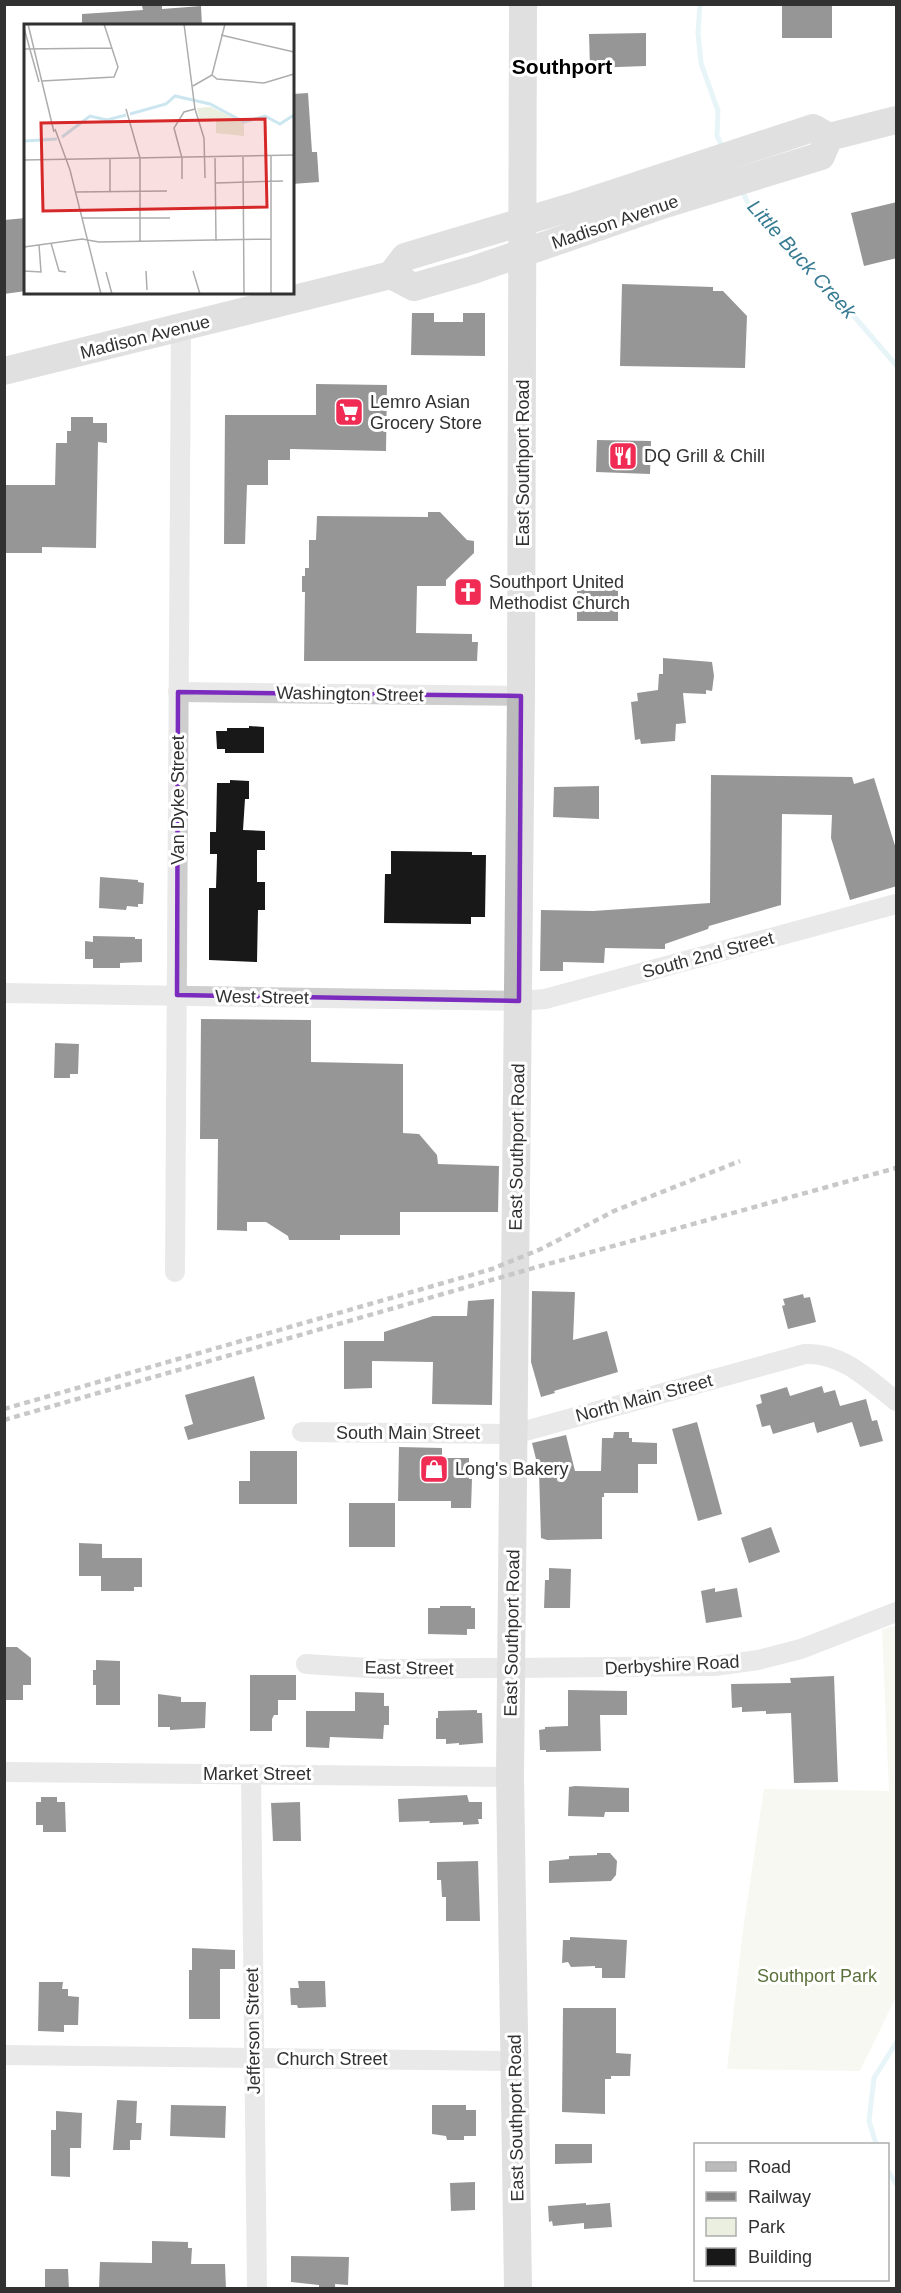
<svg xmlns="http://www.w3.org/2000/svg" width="901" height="2293" font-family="Arial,sans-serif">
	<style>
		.green { fill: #eaefdf }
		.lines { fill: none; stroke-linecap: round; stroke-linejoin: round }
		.stream { stroke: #cbe6ef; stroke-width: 5 }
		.building { fill: #181818 }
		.minor { stroke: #cecece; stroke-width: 20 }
		.secondary { stroke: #bbb; stroke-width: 28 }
		.rail { stroke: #868686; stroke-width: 4.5; stroke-dasharray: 6 4.5; stroke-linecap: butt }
		.marked { fill: none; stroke: #7b2cbf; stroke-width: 4.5; stroke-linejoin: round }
		.labels { text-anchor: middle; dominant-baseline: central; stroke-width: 6; stroke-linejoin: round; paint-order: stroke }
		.street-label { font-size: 18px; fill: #313131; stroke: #fff }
		.poi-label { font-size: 18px; fill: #313131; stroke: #fff; text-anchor: start }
		.park-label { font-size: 18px; fill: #5b713b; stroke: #fff }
		.water-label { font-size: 20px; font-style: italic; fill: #377b93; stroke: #fff }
		.quarter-label { font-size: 21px; font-weight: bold; fill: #000; stroke: #fff }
		.inset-river { fill: none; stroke: #cbe6ef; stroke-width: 3 }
		.inset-road { fill: none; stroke: #adadad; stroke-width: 1.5 }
		.view { fill: #d62828; fill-opacity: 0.15; stroke: #d62828; stroke-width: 3 }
		.inset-edge { fill: none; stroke: #313131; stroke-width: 3 }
	</style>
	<rect width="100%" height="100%" fill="#fff"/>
	<path class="green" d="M896,1626V1997L860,2071L727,2069L743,1930L764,1789L889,1791L882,1629Z"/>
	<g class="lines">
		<g class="stream">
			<path d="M700,4L698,33L701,63L718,111L717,136L723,148"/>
			<path d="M742,190L750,208L802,256L896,365"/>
			<path d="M876,2144L869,2121L874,2078L896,2043"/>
			<path d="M888,2171L896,2184"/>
		</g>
	</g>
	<g class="building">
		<path d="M159,4H162V9L201,6L202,26H82V14L143,10L142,6Z"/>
		<rect x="782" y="4" width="50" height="34"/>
		<path d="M646,33V66L590,68L589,34Z"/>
		<path d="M308,93L312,152H317L319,182L292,184V94Z"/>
		<path d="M897,202V258L864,266L851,213Z"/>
		<path d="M26,218V291L4,294V220Z"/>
		<path d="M622,284L713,287V291H723L747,316L745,368L620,366Z"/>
		<path d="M412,313H434V322H463V313H485V356L411,355Z"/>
		<path d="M316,384L387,385L386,451L290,449V460H268V485H247L245,544H224L225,415H316Z"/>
		<path d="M71,417H93V423H107V443L98,442L96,548L42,547V553H4V485H55L56,443H67V431H71Z"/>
		<path d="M597,440L651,441L650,474L596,472Z"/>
		<path d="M428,512H440L467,540L474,541V553L446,580V586H417L416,633L472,634V642H478L477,661H304L305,592H302V576H305V568H309V540H316L317,516L428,517Z"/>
		<rect x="577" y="588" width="41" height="33"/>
		<path d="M663,658L712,662L714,676L712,691L706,690V694L683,693L686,723L676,724L675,741L641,744L640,739L635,740L631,702L638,701L637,693L658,690L659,674H663Z"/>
		<path d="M249,726L264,727V753H225V749H217L216,731H227V728H249Z"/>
		<path d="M711,775L852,777L854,784L874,778L897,852V886L850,900L831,838L832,815L782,814L781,905L709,926L708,929L665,944V949L605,948L604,963L563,962V971H540L541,910L593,911L710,903Z"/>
		<path d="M230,780L249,781V799H245L243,830L265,831V850H257V882H265V910H258L257,962L209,960V888H216L217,857V854H210V832H216L217,783H230Z"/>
		<path d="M599,786V819L553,817L554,787Z"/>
		<path d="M391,851L472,852V855H486L485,917H471V924L384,923L385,874H391Z"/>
		<path d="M100,877L138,880V882L144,883L143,904H138V907L127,906L126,910L99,908Z"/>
		<path d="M93,936L135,937V939H142V962L120,963V968H93V959H85V941L93,942Z"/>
		<path d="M201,1019L311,1020V1062L403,1064V1133L419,1134L437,1155L438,1164L499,1166L498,1212H400V1235H340V1240H289L288,1236L266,1222H247V1231L217,1230L218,1139H200Z"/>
		<path d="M55,1043L79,1044L78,1074H70V1078H54Z"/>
		<path d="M532,1291L575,1292L573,1340L607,1331L618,1372L554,1391L555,1393L541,1397L531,1362Z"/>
		<path d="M803,1294L804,1298L810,1297L816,1322L788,1329L782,1306L785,1305L783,1299Z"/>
		<path d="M494,1299L492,1405L432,1404L433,1362L372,1361V1388L344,1389V1341H384V1332L433,1316H467L468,1301Z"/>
		<path d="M254,1376L265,1419L188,1440L184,1427L193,1424L185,1395Z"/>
		<path d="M822,1386L824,1393L835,1390L840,1406L866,1399L872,1421L877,1420L883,1441L860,1447L852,1422L817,1433L814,1422L773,1434L770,1425L762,1427L756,1405L762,1403L760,1395L787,1387L790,1396Z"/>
		<path d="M697,1422L722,1514L698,1521L672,1429Z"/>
		<path d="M614,1432H629V1438H632V1442L657,1443V1464H638V1493H604V1497H602V1539L547,1540L541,1538L539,1471L532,1443L566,1435L575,1471H601L602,1438H613Z"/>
		<path d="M399,1447L442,1448V1458H469V1479H472L471,1508H451V1501H398Z"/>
		<path d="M250,1451H297V1504H239V1481H250Z"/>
		<rect x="349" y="1503" width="46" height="44"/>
		<path d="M771,1527L780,1552L749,1563L741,1538Z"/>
		<path d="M79,1543L102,1544V1558H142V1587H134V1591H101V1576H79Z"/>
		<path d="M549,1568L571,1569L570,1608H544L545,1580H549Z"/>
		<path d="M715,1588V1592L737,1588L742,1617L706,1623L701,1591Z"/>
		<path d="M440,1606H471V1608H475V1629H467V1635L428,1634V1608H440Z"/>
		<path d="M4,1647H17L31,1658V1685H23V1700H4Z"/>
		<path d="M96,1660L120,1661V1705H96V1685H93V1670H96Z"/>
		<path d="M250,1675H296V1700H278V1715H274L272,1719V1731H250Z"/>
		<path d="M834,1676L838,1782L794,1783L791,1713L766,1714V1711L742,1712V1707L732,1708L731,1684L791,1683L790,1678Z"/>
		<path d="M568,1690L627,1691V1715H600L601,1751L546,1752V1750H540L539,1730L545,1729V1727L568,1726Z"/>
		<path d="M355,1692L384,1693V1706H389V1725H384L383,1739L330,1737L329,1748L306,1747V1711H355Z"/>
		<path d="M158,1694L181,1697V1702H206L205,1728L170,1730V1727H158Z"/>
		<path d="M477,1710V1713H482L483,1743L459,1745V1743L446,1744V1739H436V1718H438V1711Z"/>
		<path d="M575,1786L629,1788V1812H605L604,1817L568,1816L569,1787Z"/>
		<path d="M467,1795L469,1802H482V1819H478L479,1824L463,1825V1822L429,1823L430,1821L399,1822L398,1799Z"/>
		<path d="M41,1797H57V1802H65L66,1832H43V1825H36V1802H41Z"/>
		<path d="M300,1802L301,1841H273L271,1803Z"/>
		<path d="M597,1853H610L617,1861L616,1875L611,1881L549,1883V1861L569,1859V1856L597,1855Z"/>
		<path d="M478,1861L480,1921H446V1897H442L441,1880H437V1862Z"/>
		<path d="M570,1937L627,1940L625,1978H602V1968H595V1966L571,1967L568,1962L562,1963L563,1940H570Z"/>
		<path d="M192,1948L235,1950V1969H220V2019H189V1970H192Z"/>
		<path d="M298,1981H325L326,2007L298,2008L297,2005H291L290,1988H299Z"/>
		<path d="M39,1982H63L62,1989H68V1996L79,1997L78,2025H64V2032L38,2031Z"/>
		<path d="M563,2008H616V2053L631,2054L630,2076H611V2079H605V2114L562,2112Z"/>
		<path d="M117,2100L137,2101L136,2123H142L141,2140H130V2150H113Z"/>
		<path d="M171,2105L226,2106L225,2138L170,2136Z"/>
		<path d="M432,2105H466V2110H476V2136H464V2140H447L446,2136L432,2134Z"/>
		<path d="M56,2111L82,2113L81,2148H70V2177L51,2176V2130H56Z"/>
		<path d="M555,2144H592V2163L555,2164Z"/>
		<path d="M475,2182V2210L451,2211L450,2183Z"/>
		<path d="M586,2203V2205L610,2203L612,2227L584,2229V2223L553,2226L552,2221L549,2222L548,2206Z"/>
		<path d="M152,2241L188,2242V2248H192L191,2264H225L226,2289H99L100,2262L152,2263Z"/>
		<path d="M291,2256L349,2257L348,2285L335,2284V2289H319V2285L291,2282Z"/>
		<path d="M45,2269H68L69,2289H45Z"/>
	</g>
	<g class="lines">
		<g class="minor">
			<path d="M178,692L521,696"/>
			<path d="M4,993L519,1001L545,999L896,904"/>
			<path d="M175,1272L181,329"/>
			<path d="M302,1432L514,1434L805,1354C842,1352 869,1380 896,1401"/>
			<path d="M306,1664L384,1669L715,1666L758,1660L801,1649L896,1612"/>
			<path d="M4,1772L510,1777"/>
			<path d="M251,1774L257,2288"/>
			<path d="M4,2055L515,2061"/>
		</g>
		<g class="secondary">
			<path d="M391,275L414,287L473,270L665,204L821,156L829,137"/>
			<path d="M4,371L391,275L405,257L572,207L813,128L829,137L896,120"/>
			<path d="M518,2288L510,1777L521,696L523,4"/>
		</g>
		<g class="rail">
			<path d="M4,1409L492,1269L541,1249L614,1211L740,1161"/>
			<path d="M4,1420L537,1267L896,1168"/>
		</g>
	</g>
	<path d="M0 0H901V2293H0ZM178,692L521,696L519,1001L177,995Z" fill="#fff" fill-opacity=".55" fill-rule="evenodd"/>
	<path class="marked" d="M178,692L521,696L519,1001L177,995Z"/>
	<defs>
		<g id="supermarket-square" transform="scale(1.5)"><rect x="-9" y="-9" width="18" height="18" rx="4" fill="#f02c54" stroke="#fff"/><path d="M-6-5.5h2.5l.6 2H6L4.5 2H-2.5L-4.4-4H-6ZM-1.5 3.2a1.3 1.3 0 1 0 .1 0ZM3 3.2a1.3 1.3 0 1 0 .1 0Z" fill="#fff"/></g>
		<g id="restaurant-square" transform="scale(1.5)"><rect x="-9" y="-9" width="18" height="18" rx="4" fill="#f02c54" stroke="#fff"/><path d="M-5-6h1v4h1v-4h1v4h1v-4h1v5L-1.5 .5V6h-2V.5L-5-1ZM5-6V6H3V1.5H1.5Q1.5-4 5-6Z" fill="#fff"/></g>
		<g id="church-square" transform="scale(1.5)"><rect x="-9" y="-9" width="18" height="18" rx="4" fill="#f02c54" stroke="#fff"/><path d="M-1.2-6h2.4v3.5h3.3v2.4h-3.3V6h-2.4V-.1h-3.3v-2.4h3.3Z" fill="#fff"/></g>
		<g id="shop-square" transform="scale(1.5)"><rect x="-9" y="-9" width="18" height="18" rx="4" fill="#f02c54" stroke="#fff"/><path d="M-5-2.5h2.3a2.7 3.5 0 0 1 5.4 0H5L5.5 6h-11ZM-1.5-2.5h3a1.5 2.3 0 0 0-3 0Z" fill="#fff"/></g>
	</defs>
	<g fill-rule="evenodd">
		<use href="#supermarket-square" x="349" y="412"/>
		<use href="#restaurant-square" x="623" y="456"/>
		<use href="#church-square" x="468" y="592"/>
		<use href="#shop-square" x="434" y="1469"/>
	</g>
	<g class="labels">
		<g class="street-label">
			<text transform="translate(615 222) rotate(-19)">Madison Avenue</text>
			<text transform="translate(145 337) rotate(-14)">Madison Avenue</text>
			<text transform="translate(523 463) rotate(-90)">East Southport Road</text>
			<text transform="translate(350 694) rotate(1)">Washington Street</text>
			<text transform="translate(178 800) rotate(-90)">Van Dyke Street</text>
			<text transform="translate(708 955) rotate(-15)">South 2nd Street</text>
			<text transform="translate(262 997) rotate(1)">West Street</text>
			<text transform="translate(517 1147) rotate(-89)">East Southport Road</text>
			<text transform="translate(644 1398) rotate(-15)">North Main Street</text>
			<text x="408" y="1433">South Main Street</text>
			<text transform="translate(512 1633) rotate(-89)">East Southport Road</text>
			<text transform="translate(672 1665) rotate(-3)">Derbyshire Road</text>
			<text transform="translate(409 1668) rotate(1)">East Street</text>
			<text x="257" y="1774">Market Street</text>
			<text transform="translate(253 2031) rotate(-91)">Jefferson Street</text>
			<text x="332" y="2059">Church Street</text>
			<text transform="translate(516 2118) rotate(-91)">East Southport Road</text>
		</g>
		<g class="poi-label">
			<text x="370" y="402">Lemro Asian<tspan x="370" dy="21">Grocery Store</tspan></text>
			<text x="644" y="456">DQ Grill &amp; Chill</text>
			<text x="489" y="582">Southport United<tspan x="489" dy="21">Methodist Church</tspan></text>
			<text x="455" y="1469">Long's Bakery</text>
		</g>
		<g class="park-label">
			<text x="817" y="1976">Southport Park</text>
		</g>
		<g class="water-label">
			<text transform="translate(802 259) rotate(48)">Little Buck Creek</text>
		</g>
		<g class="quarter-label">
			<text x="562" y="66">Southport</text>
		</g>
	</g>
	<g transform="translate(24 24)">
		<rect width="270" height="270" fill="#fff"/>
		<path d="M187,83L220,99V112L192,109V97L176,98L173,84Z" fill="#eaefdf"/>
		<path class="inset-river" d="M106,90L142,80L151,72L186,80L220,98L241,92L256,100L270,91M38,113L66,92L83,96L102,91M0,117L33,115"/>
		<path class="inset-road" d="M4,0L30,108M160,0L171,85L180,114L181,154M0,4L15,58M197,11L270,28M0,25L88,24M188,51L193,55L240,59L270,50M18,57L90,53L94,43L80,0M169,62L188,51L201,0M102,85L116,134V218M31,105L46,146L77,270M247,132V270M219,133L220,270M86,134V168M191,134L192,217M0,136L270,131M158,155V134L150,104L160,88L171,85M192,159L259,157M51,168L143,167M58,194H146M27,219L35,247L42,248M0,223L58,215L75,218L247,215M0,247L17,248L15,221M122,247L123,266M169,247L176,270M82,248L88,270"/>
		<path class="view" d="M241,95L243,183L19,187L17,99Z"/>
		<rect width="270" height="270" class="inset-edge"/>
	</g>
	<rect width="901" height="2293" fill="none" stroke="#313131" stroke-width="12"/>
	<rect x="694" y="2143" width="195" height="138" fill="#ffffff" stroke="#adadad" stroke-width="1.5"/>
	<rect x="706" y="2162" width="30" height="9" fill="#bbbbbb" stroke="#adadad" stroke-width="1.5"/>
	<text x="748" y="2173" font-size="18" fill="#313131">Road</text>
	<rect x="706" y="2192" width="30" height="9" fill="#868686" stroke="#adadad" stroke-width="1.5"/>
	<text x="748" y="2203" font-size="18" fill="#313131">Railway</text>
	<rect x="706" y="2218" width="30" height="18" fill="#eaefdf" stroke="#adadad" stroke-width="1.5"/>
	<text x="748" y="2233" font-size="18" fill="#313131">Park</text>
	<rect x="706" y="2248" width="30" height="18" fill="#181818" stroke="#adadad" stroke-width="1.5"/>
	<text x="748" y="2263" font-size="18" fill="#313131">Building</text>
</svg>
